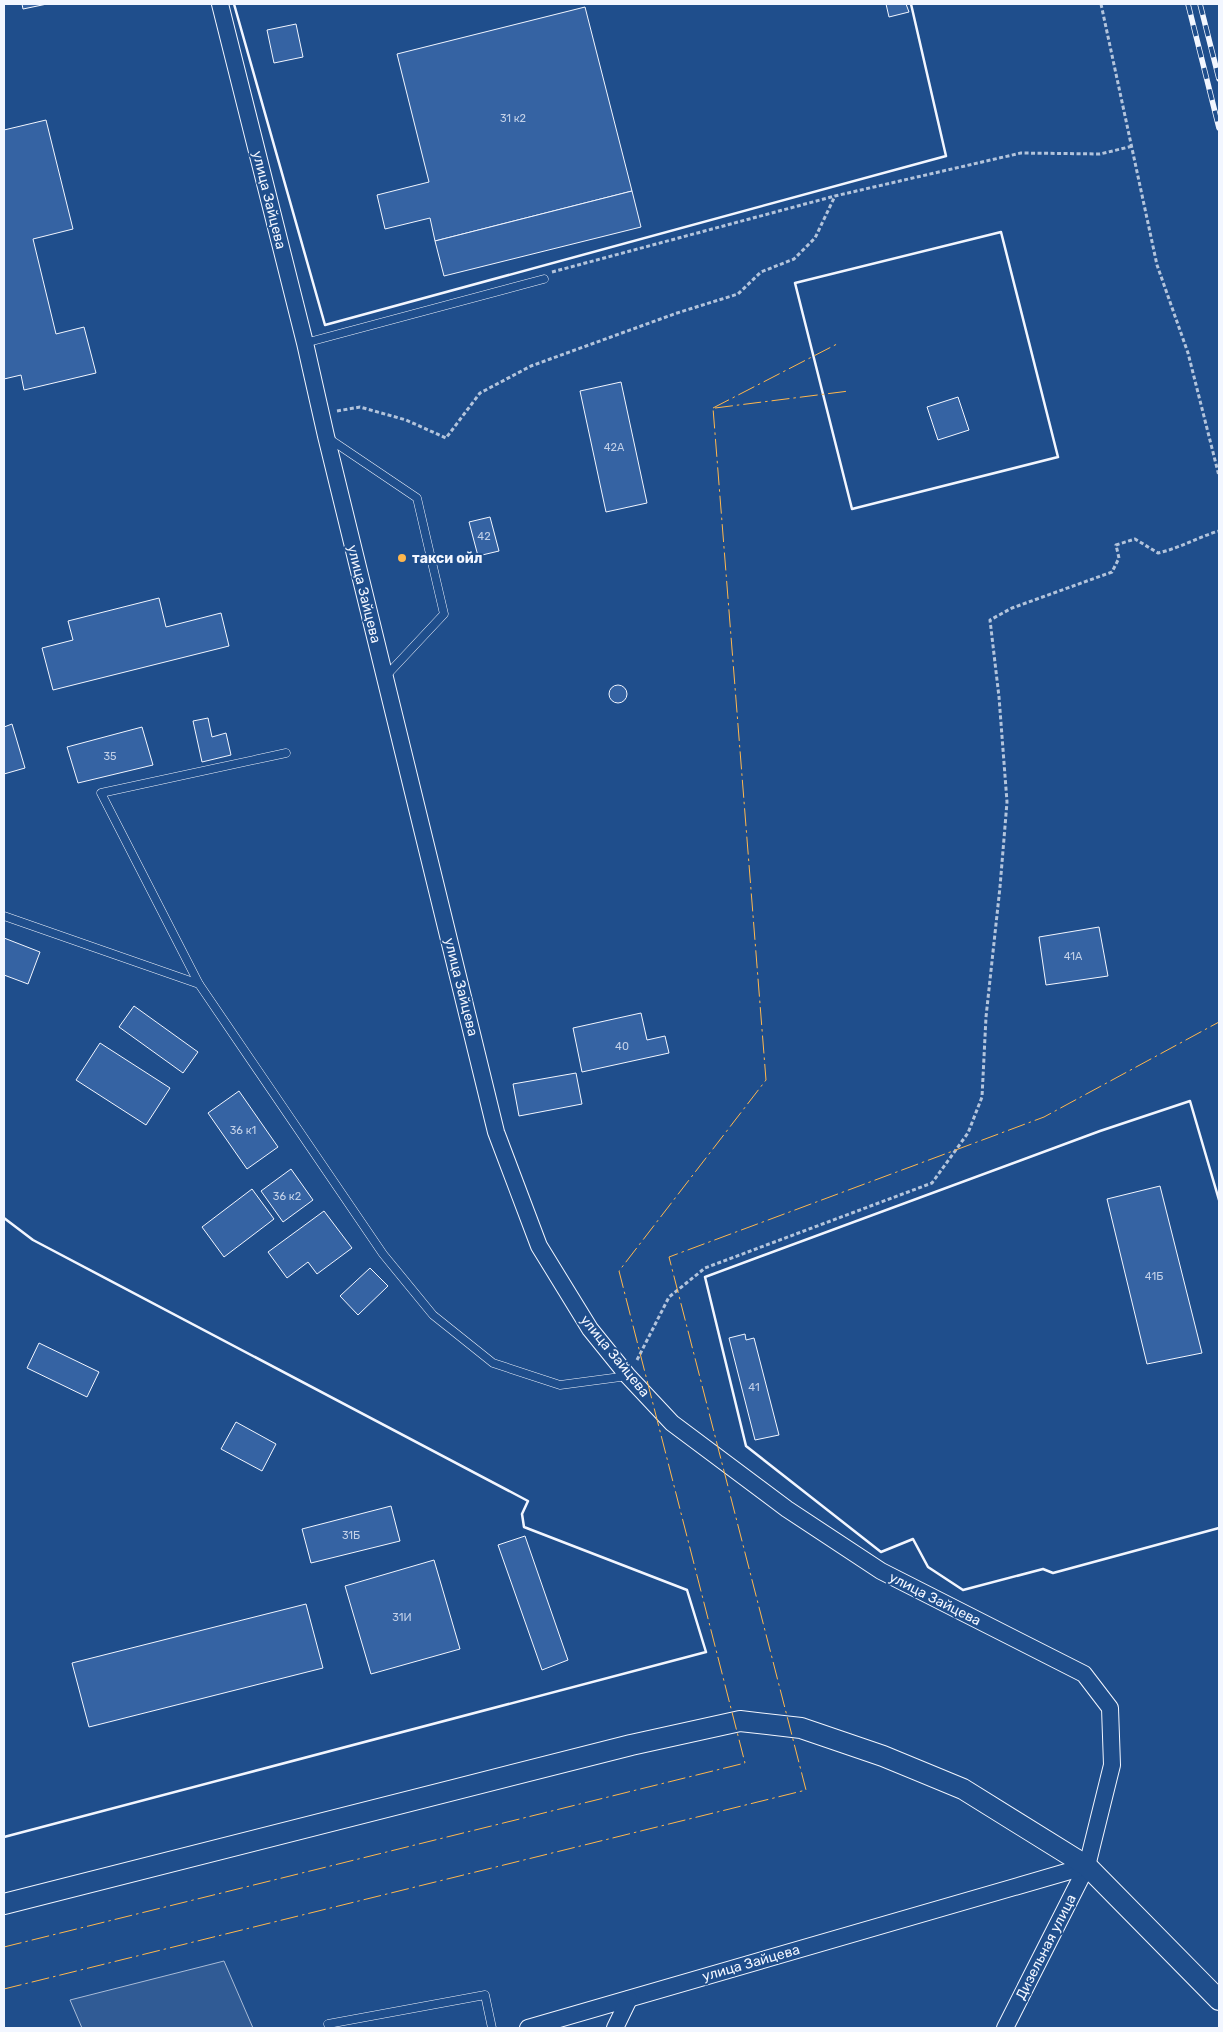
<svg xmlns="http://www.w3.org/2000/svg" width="1223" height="2032" font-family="Rubik,sans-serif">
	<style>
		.parking { fill: #305b95; stroke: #a8bbd7 }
		.building { fill: #3563a3; stroke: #f2f6ff }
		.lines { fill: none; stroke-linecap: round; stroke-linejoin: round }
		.service-casing { stroke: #f2f6ff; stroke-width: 9 }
		.minor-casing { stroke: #f2f6ff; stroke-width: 18 }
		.tertiary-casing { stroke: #f2f6ff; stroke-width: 22 }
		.path { stroke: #b3c4dc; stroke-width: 3; stroke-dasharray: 4 2.5; stroke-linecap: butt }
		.service { stroke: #1f4e8c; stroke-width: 8 }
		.minor { stroke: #1f4e8c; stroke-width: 16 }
		.tertiary { stroke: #1f4e8c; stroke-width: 20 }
		.rail-casing { stroke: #f2f6ff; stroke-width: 5.5 }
		.rail { stroke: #1f4e8c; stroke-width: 4; stroke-dasharray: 11; stroke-linecap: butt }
		.wall { stroke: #f2f6ff; stroke-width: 2.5 }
		.power { stroke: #ffb74d; stroke-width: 1; stroke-dasharray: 18 4 2.5 4; stroke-linecap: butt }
		.poi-dot { fill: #ffb74d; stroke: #1f4e8c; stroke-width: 2 }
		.labels { text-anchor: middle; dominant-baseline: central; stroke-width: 4; stroke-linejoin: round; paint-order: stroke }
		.number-label { font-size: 11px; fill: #c3d1e8 }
		.street-label { font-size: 14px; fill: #f2f6ff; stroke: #1f4e8c }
		.poi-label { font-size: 14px; font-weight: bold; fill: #f2f6ff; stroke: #1f4e8c; text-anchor: start }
	</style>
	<rect width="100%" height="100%" fill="#1f4e8c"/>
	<path class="parking" d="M224,1961L253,2028H82L70,2000Z"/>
	<g class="building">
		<path d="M22,4H47L23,9Z"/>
		<path d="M886,4H906L909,12L889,17Z"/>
		<path d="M585,7L632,191L435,241L430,218L385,229L377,195L429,182L397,54Z"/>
		<path d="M296,24L303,57L274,63L267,30Z"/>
		<path d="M46,120L73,229L33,239L56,334L84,327L96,373L24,390L21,375L4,379V130Z"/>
		<path d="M632,191L641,227L444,276L435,241Z"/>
		<path d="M621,382L647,503L606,512L580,391Z"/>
		<path d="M958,397L969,430L938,440L927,407Z"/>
		<path d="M490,517L499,551L478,556L469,522Z"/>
		<path d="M159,598L166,627L221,613L229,646L53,690L42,648L73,640L68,621Z"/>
		<circle cx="618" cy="694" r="9"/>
		<path d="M208,718L212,737L226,733L231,755L202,762L193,721Z"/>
		<path d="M12,724L25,768L4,774V727Z"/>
		<path d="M142,727L153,765L78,783L67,747Z"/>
		<path d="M1099,927L1108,976L1046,985L1039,937Z"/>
		<path d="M4,938L40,952L28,984L4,975Z"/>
		<path d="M134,1006L198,1052L183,1073L119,1027Z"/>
		<path d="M641,1013L647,1040L665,1036L669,1053L582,1072L573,1028Z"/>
		<path d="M100,1043L170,1088L146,1125L76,1080Z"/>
		<path d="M576,1073L582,1104L519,1116L513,1084Z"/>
		<path d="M239,1091L278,1147L247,1169L208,1113Z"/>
		<path d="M291,1169L313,1200L283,1222L261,1191Z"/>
		<path d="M1160,1186L1202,1353L1147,1364L1107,1199Z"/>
		<path d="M252,1189L274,1219L224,1257L202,1227Z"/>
		<path d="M324,1211L352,1248L317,1274L308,1262L287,1278L268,1252Z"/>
		<path d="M370,1268L388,1286L358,1315L340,1296Z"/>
		<path d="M745,1334L746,1340L754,1338L779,1435L755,1440L729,1338Z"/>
		<path d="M39,1343L99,1372L87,1397L27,1368Z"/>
		<path d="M236,1422L276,1444L262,1471L221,1449Z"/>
		<path d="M391,1506L400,1541L311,1563L302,1529Z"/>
		<path d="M525,1536L568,1660L542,1670L498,1545Z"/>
		<path d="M434,1560L460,1649L371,1674L345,1586Z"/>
		<path d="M306,1604L323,1668L89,1727L72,1663Z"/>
	</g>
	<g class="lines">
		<g class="service-casing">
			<g id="service">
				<path d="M305,343L544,279"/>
				<path d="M328,438L417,498L444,614L385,677"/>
				<path d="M4,916L199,984L383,1254L433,1315L493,1363L560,1385L628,1376"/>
				<path d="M199,984L101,793L286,753"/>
				<path d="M329,2028L328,2024L485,1995L492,2028"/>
			</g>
		</g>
		<g class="minor-casing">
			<g id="minor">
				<path d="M220,4L305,343L326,436L496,1132L539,1246L590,1329L628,1376L672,1423L787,1509L881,1571L1084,1674L1110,1708L1112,1765L1087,1866L1005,2028"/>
				<path d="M528,2028L1087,1866"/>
				<path d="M615,2028L629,1999"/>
			</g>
		</g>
		<g class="tertiary-casing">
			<path id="tertiary" d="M4,1904L631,1745L740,1721L801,1728L883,1756L963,1789L1087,1866L1219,2000"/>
		</g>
		<g class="path">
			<path d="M1101,4L1157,265L1188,353L1219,476"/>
			<path d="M552,272L835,196L1021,153L1100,154L1133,146"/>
			<path d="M337,411L360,407L406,420L446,438L480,393L531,366L677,313L738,294L761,272L794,259L815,238L835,196"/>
			<path d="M637,1360L669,1297L705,1268L932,1183L968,1133L982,1097L986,1017L1000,887L1007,802L999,697L990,620L1012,608L1112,572L1119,558L1116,545L1135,539L1158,553C1180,548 1198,537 1219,531"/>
		</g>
		<use href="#service" class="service"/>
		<use href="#minor" class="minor"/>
		<use href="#tertiary" class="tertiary"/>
		<g class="rail-casing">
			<g id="rail">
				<path d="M1188,4L1219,128"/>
				<path d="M1200,4L1219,79"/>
			</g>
		</g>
		<use href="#rail" class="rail"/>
		<g class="wall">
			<path d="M234,4L325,325L946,156L911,4"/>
			<path d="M1001,232L1058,457L852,509L795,283Z"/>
			<path d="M1219,1200L1190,1101L1100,1131L705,1277L746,1446L881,1552L913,1539L928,1567L963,1590L1043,1569L1053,1573L1219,1528"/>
			<path d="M4,1218L33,1240L528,1501L522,1514L524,1527L687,1590L706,1652L4,1837"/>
		</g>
		<g class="power">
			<path d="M713,408L837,344"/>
			<path d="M715,408L849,391"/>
			<path d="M4,1947L745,1763L619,1271L766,1080L713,408"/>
			<path d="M4,1989L806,1790L669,1257L1044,1117L1219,1022"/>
		</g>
	</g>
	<circle class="poi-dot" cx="402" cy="558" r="5"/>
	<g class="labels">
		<g class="number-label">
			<text x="513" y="118">31 к2</text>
			<text x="614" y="447">42А</text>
			<text x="484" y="536">42</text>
			<text x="110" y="756">35</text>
			<text x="1073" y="956">41А</text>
			<text x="622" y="1046">40</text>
			<text x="243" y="1130">36 к1</text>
			<text x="287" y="1196">36 к2</text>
			<text x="1154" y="1276">41Б</text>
			<text x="754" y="1387">41</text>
			<text x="351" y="1535">31Б</text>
			<text x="402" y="1617">31И</text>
		</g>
		<g class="street-label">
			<text transform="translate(269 200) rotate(76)">улица Зайцева</text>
			<text transform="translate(364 594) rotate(76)">улица Зайцева</text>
			<text transform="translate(461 987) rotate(76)">улица Зайцева</text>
			<text transform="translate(615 1356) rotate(51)">улица Зайцева</text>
			<text transform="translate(935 1599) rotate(27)">улица Зайцева</text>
			<text transform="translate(1046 1947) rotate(-63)">Дизельная улица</text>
			<text transform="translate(751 1963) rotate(-16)">улица Зайцева</text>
		</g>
		<g class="poi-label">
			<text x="412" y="558">такси ойл</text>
		</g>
	</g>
	<rect width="1223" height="2032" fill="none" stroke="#f2f6ff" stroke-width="10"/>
</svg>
